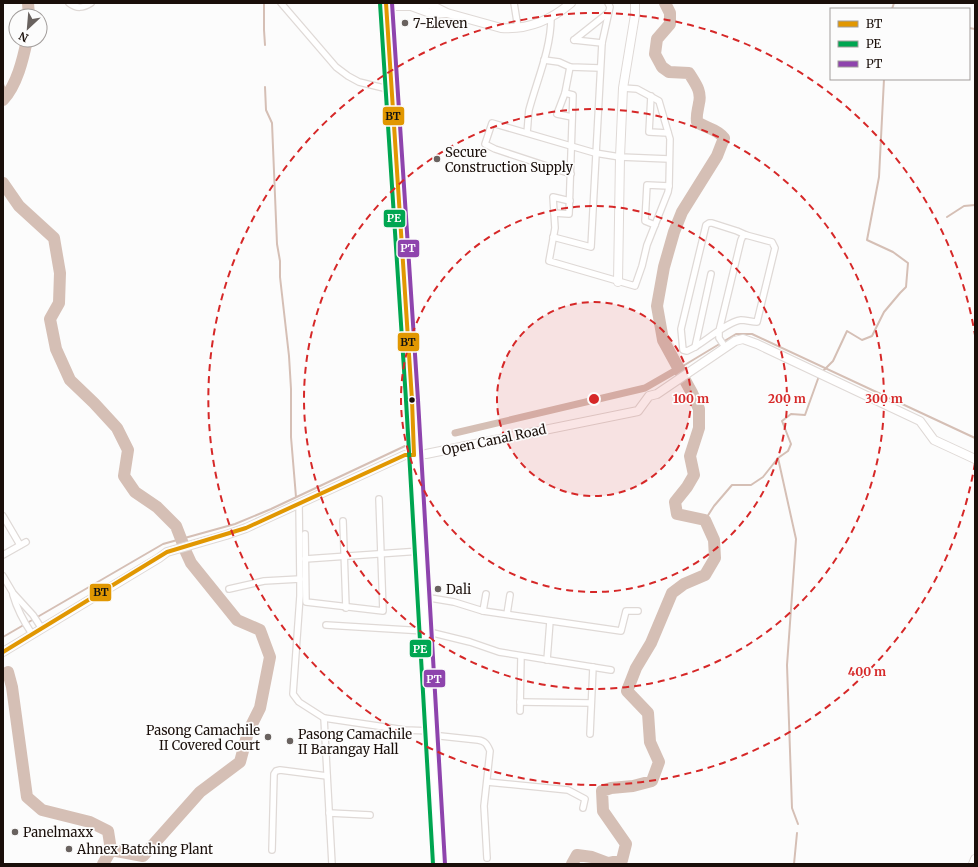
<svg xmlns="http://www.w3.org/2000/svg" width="978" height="867" font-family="Merriweather,serif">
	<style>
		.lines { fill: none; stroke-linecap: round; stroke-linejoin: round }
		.stream { stroke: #d5bfb5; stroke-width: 2 }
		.canal { stroke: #d5bfb5; stroke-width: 7 }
		.river { stroke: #d5bfb5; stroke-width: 12 }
		.street-casing { stroke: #dfd9d6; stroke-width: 8 }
		.secondary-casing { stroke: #dfd9d6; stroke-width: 10 }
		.street { stroke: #fff; stroke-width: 5.5 }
		.secondary { stroke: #fff; stroke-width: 8 }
		.bus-1-casing { stroke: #fcfcfc; stroke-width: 7 }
		.bus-2-casing { stroke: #fcfcfc; stroke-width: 7 }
		.bus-3-casing { stroke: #fcfcfc; stroke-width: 7 }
		.bus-1 { stroke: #e19701; stroke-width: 4 }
		.bus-2 { stroke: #00a651; stroke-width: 4 }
		.bus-3 { stroke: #8e44ad; stroke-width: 4 }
		.ring { fill: none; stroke: #d62828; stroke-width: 2; stroke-dasharray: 7 5 }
		.poi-dot { fill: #69625f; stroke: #fcfcfc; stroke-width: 1.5 }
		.bus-dot { fill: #1a0f0a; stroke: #fcfcfc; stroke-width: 1.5 }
		.labels { text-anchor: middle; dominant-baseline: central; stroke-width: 3.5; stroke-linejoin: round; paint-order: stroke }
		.poi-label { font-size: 13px; fill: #1a0f0a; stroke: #fcfcfc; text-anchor: start }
		.street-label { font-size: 13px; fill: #1a0f0a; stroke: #fcfcfc }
		.centre { fill: #d62828; stroke: #fcfcfc; stroke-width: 2 }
		.ring-label { font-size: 12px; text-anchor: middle; font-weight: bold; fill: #d62828; stroke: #fcfcfc; stroke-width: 3.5; stroke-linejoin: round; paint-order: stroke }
		.line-badge { stroke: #fcfcfc; stroke-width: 1.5 }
		.badge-label { font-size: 11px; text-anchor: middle; font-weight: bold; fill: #fff }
		.pale-badge-label { font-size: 11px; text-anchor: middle; font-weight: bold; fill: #111 }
	</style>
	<rect width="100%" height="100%" fill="#fcfcfc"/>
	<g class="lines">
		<g class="stream">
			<path d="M264,3V30L265,45"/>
			<path d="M892,9L894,3"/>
			<path d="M896,9H902"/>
			<path d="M969,28L975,29"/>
			<path d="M3,84L7,95"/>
			<path d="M265,87L266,110L272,123L277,244L280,261V277L289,356L291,389V437L296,497"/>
			<path d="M947,217L964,206L975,205"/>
			<path d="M678,369L736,334H752L975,438"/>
			<path d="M823,371L833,361L847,331L862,340L872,336L884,312L900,293L906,287L908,263L893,252L867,240L879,177L884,79"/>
			<path d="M778,458L796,539L787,665L792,808L798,824"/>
			<path d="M705,520L714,506L732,485H751L763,477L778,458L788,451L791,444L782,421L791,414L805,415L819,376"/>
			<path d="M3,637L163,544L235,524L271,509L405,446"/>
			<path d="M794,864L797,833"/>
		</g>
		<path class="canal" d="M455,433L645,388L678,369"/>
		<g class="river">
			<path d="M28,3L29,16"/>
			<path d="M3,100C17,85 23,59 27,40"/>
			<path d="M3,183L19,206L54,238L60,273L59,303L50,319L56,349L70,380L94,403L117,428L128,450L124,476L135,492L157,507L176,526L183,544"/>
			<path d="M8,672L12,687L27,797L42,810L90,822L108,831L111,850L103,864"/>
			<path d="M111,850L143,856L200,792L240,762L248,732L260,708L270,657L260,630L237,620L191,563L185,550"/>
			<path d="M572,864L577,855L592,857L608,863L622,860L626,844L603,811L602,791L611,788L633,786L652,781L659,762L650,742L648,713L627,691L636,668L651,643L672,593L684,584L705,575L715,558L714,540L705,520L677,514L675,502L687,487L694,475L690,456L699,428V409L692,393L663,340L657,306L664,267L674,232L682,212L717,156L724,138C716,128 707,129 697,122C696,114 698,110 699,103C702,91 695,83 689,73L669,72L662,67L655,54L657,39L670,24V13L665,3"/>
		</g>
		<g class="street-casing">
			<g id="street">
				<path d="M69,3C77,9 83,8 91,3"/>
				<path d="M281,3L336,67L348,76L359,82L392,90"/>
				<path d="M514,3L518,28"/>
				<path d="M574,40L608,13"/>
				<path d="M574,40L602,43"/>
				<path d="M544,60L559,62L570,67L600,68"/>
				<path d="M570,67L565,93L557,114L572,117"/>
				<path d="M651,96L649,132L668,133"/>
				<path d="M527,132C528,125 528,117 529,110C537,80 551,49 551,18"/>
				<path d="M571,174L495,149L485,144L492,123L595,153L620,157L669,159"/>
				<path d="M570,201L553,197L555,228L549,261L635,286L642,266L647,245L668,192L669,186L670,139L659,101L637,89L623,88"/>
				<path d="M554,213L569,214L573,95L565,93"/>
				<path d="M655,225L645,221L647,185L669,186"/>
				<path d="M553,237L591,247L602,43L610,7L608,3"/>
				<path d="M711,274L695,347C707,340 727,322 741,320C746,320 752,322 757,322L775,248L772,242L746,235L743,236L741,240L719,331V338L725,347"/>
				<path d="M695,347L687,351L683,350L681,329L706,225L709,223H712L737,231L746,235"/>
				<path d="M299,504L300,579"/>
				<path d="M3,516L20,545"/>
				<path d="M343,521L346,608"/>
				<path d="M305,534L306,602L383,611L379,499"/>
				<path d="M3,555L26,542"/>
				<path d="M305,559L421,551"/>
				<path d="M3,576L13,593L33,615L42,629"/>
				<path d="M229,589L264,581L300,579V596L293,694L299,702L324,718L405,730L431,731"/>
				<path d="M13,595C17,609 24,622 32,634"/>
				<path d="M424,597L454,602L483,611L621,631L626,611H638"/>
				<path d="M483,611L486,594"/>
				<path d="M507,614L510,595"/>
				<path d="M326,625L425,631L470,642L499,652L611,670"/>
				<path d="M547,660L550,621"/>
				<path d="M520,702L591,703"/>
				<path d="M520,711L521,656"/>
				<path d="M324,718L332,864"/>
				<path d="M590,734L593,667"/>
				<path d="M431,735L478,740C485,741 487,744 490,751L484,806L487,858"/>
				<path d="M487,782L568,790L585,799L583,808"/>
				<path d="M329,813L370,815"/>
				<path d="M272,850L274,774L276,771L280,770L327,776"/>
			</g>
		</g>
		<g class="secondary-casing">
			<g id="secondary">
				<path d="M386,3L412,400L415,459L439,864"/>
				<path d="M386,6H411L429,4L447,13L501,28C528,30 551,20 571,3"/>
				<path d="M411,6L433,14L446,13"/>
				<path d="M618,282L620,157L623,88L635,15V3"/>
				<path d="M3,652L159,558L167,552L226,535L246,528L405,455L426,454L638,411L649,396L657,394L735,341L743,339L757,344L920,421L934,440L975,459"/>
				<path d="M973,864L975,859"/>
			</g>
		</g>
		<use href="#street" class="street"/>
		<use href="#secondary" class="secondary"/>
		<g class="bus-1-casing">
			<g id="bus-1">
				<path d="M386,3L412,400L414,455"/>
				<path d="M3,652L167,552L246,528L405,455H414"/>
			</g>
		</g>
		<g class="bus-2-casing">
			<path id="bus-2" d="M380,3L406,400L433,864"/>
		</g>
		<g class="bus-3-casing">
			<path id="bus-3" d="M392,3L418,400L445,864"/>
		</g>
		<use href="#bus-1" class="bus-1"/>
		<use href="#bus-2" class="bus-2"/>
		<use href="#bus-3" class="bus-3"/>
	</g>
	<circle cx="594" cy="399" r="97" fill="#d62828" fill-opacity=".12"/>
	<g class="ring">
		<circle cx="594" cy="399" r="97"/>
		<circle cx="594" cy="399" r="193"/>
		<circle cx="594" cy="399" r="290"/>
		<path d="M975 463A386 386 0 1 1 975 335"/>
	</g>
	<g class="poi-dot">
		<circle cx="405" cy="23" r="4"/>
		<circle cx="437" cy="159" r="4"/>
		<circle cx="438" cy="589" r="4"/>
		<circle cx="268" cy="737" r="4"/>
		<circle cx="290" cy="741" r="4"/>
		<circle cx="15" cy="832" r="4"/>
		<circle cx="69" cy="849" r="4"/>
	</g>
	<circle class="bus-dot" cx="412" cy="400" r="3.5"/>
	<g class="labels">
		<g class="poi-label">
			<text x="413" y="23">7-Eleven</text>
			<text x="445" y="152">Secure<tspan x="445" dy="15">Construction Supply</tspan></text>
			<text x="446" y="589">Dali</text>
			<text x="260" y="730" text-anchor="end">Pasong Camachile<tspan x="260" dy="15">II Covered Court</tspan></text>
			<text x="298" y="734">Pasong Camachile<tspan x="298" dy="15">II Barangay Hall</tspan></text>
			<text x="23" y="832">Panelmaxx</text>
			<text x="77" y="849">Ahnex Batching Plant</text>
		</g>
		<g class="street-label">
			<text transform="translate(494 440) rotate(-12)">Open Canal Road</text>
		</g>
	</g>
	<circle cx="594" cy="399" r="6" class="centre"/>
	<g class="ring-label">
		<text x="691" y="403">100 m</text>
		<text x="787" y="403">200 m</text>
		<text x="884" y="403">300 m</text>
		<text x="867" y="676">400 m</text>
	</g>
	<g class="line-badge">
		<rect x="382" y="106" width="23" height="20" rx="4" fill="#e19701"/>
		<rect x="383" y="209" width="23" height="19" rx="4" fill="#00a651"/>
		<rect x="397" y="239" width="23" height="19" rx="4" fill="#8e44ad"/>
		<rect x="397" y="332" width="23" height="20" rx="4" fill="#e19701"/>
		<rect x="89" y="583" width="23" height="19" rx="4" fill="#e19701"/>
		<rect x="409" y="639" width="23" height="19" rx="4" fill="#00a651"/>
		<rect x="423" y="669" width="23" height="19" rx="4" fill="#8e44ad"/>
	</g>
	<g class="badge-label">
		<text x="394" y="222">PE</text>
		<text x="408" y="252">PT</text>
		<text x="420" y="653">PE</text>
		<text x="434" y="683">PT</text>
	</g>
	<g class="pale-badge-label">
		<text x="393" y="120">BT</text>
		<text x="408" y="346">BT</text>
		<text x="101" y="596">BT</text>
	</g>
	<rect width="978" height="867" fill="none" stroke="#1a0f0a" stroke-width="8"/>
	<rect x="830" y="8" width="140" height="72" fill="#fcfcfc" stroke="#a29d9b"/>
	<rect x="838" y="21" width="20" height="6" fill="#e19701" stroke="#a29d9b"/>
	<text x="866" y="28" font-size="12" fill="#1a0f0a">BT</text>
	<rect x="838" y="41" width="20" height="6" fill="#00a651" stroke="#a29d9b"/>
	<text x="866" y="48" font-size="12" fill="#1a0f0a">PE</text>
	<rect x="838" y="61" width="20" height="6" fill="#8e44ad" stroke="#a29d9b"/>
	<text x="866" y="68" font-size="12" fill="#1a0f0a">PT</text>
	<g transform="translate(28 28) rotate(206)"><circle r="19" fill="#fcfcfc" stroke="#a29d9b"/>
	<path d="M0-3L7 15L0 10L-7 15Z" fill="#69625f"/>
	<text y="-6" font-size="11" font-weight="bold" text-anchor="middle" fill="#1a0f0a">N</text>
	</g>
</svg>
